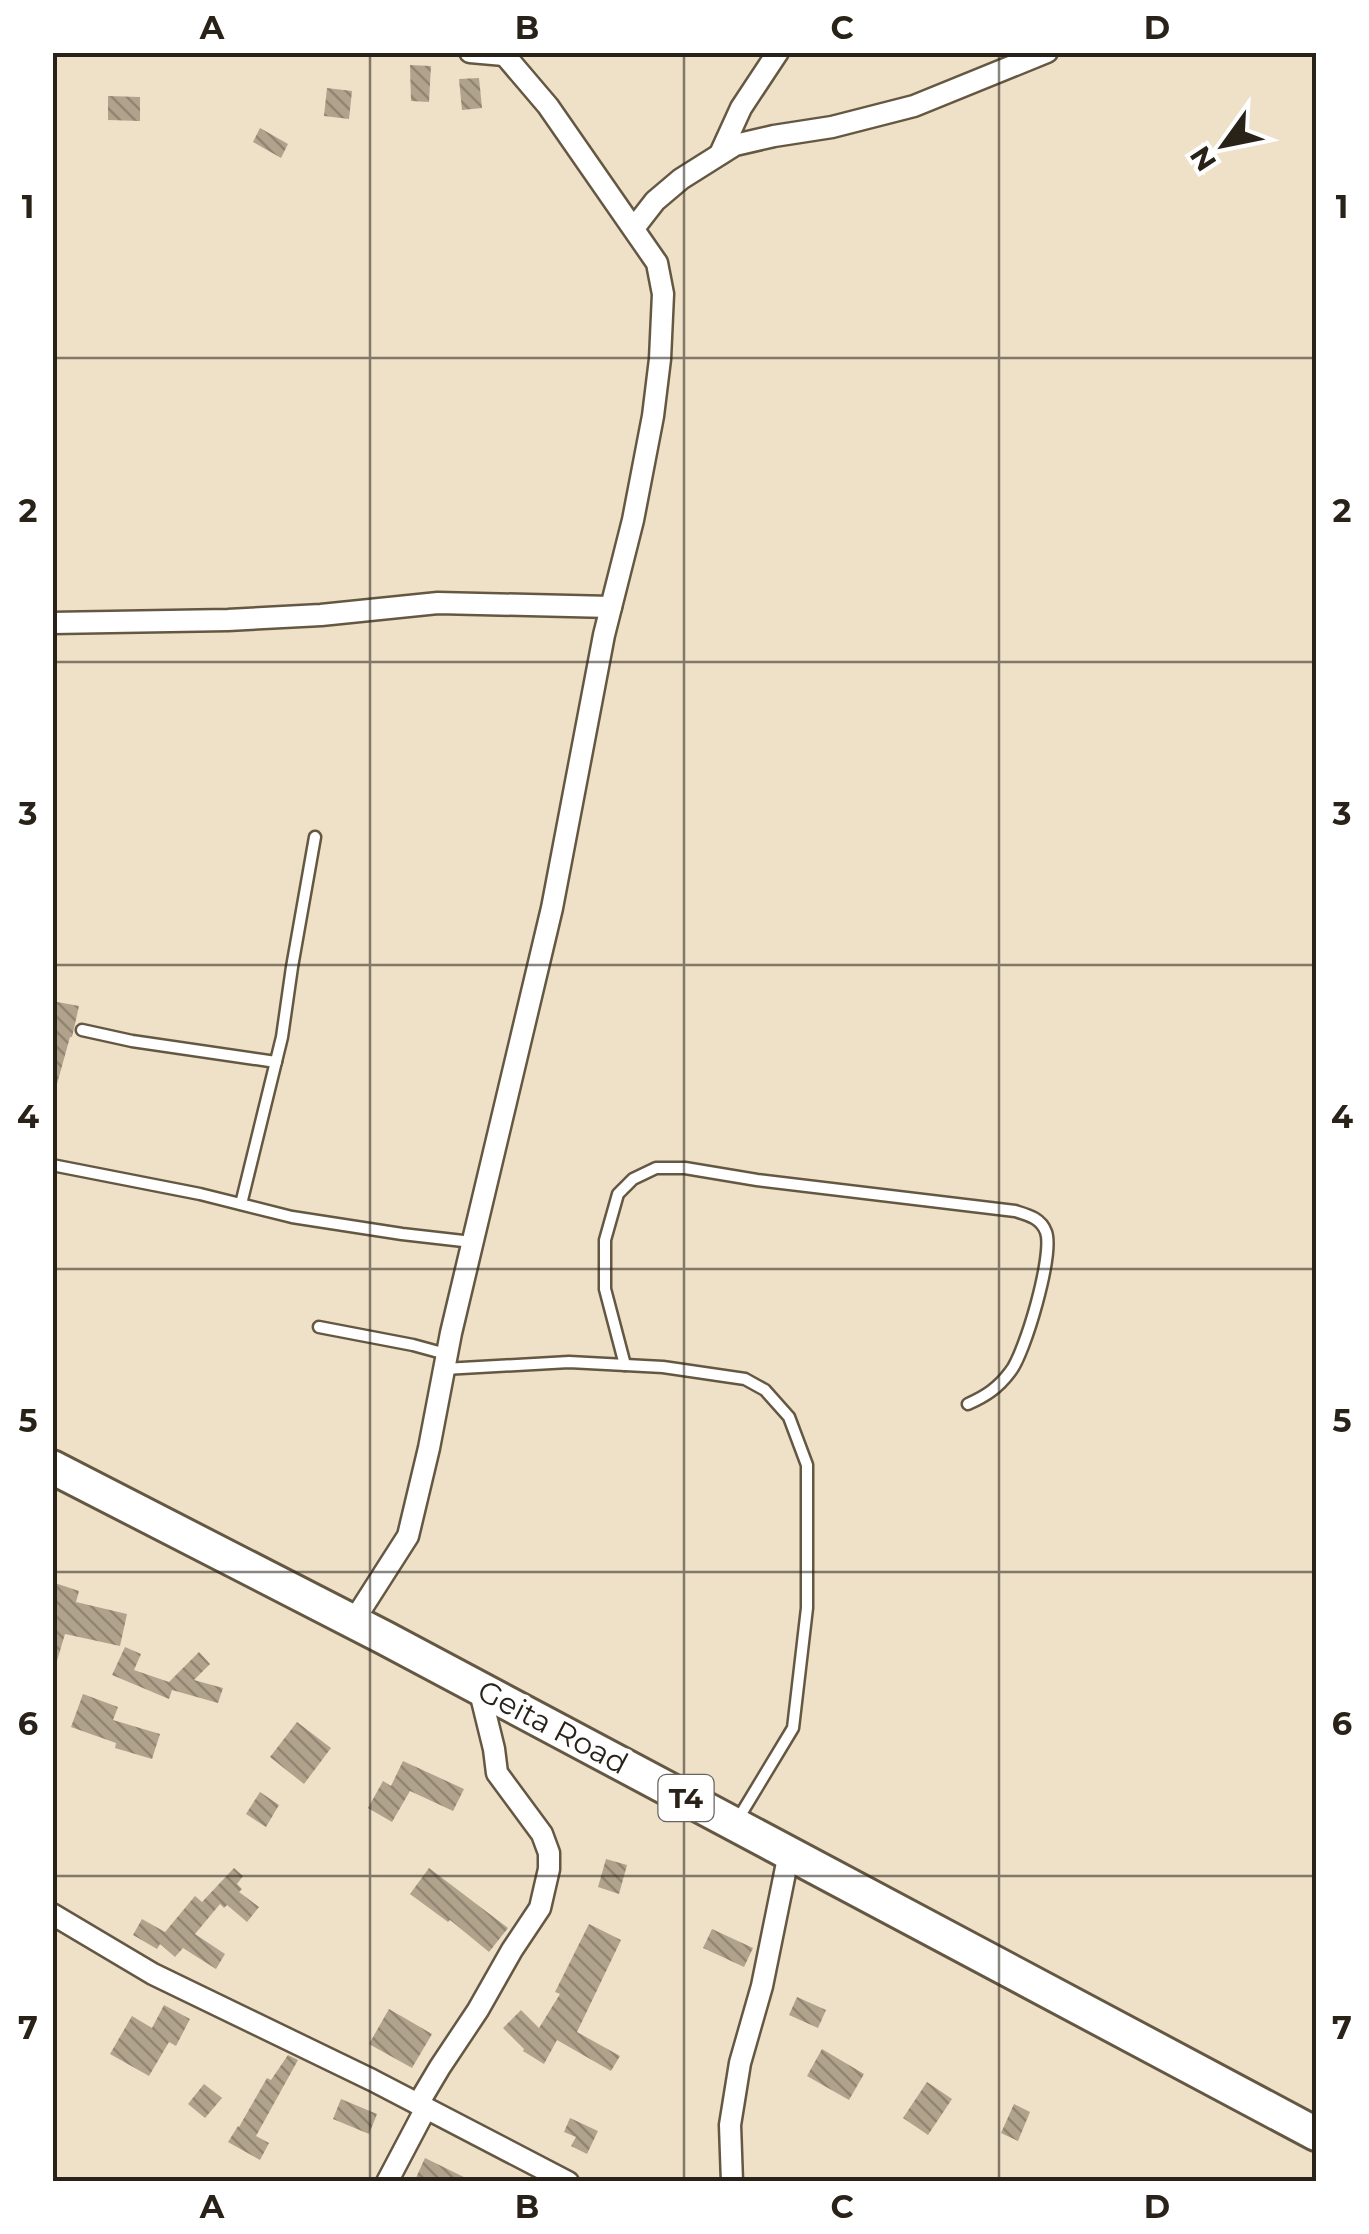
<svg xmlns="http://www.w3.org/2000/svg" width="1369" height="2234" font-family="Montserrat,sans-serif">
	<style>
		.building { fill: url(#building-back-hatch) }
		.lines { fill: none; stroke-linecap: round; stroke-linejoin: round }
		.service-casing { stroke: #655843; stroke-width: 15 }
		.minor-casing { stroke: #655843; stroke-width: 25 }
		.trunk-casing { stroke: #655843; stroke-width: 38 }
		.service { stroke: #fff; stroke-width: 10 }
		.minor { stroke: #fff; stroke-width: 20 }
		.trunk { stroke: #fff; stroke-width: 32 }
		.grid { fill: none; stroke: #282219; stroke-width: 2.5; stroke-opacity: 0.55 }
		.labels { text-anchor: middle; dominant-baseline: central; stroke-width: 9; stroke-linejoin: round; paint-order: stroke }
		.shield { fill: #fff; stroke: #68645e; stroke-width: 2.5 }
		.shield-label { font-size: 28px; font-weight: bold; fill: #282219 }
		.street-label { font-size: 30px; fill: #282219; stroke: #fff }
		.neatline { fill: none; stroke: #282219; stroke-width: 4 }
		.grid-label { font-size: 32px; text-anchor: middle; font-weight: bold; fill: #282219 }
	</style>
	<defs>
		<pattern id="building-back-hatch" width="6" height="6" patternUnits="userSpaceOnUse" patternTransform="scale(2.5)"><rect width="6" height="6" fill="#b1a28c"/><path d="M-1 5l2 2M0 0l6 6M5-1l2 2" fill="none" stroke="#908472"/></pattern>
	</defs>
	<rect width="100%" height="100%" fill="#efe0c8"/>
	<g class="building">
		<path d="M410,65L431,66L429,102L411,101Z"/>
		<path d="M479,78L482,108L462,110L459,79Z"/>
		<path d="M327,88L352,91L349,119L324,116Z"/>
		<path d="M108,96L140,97V121L108,120Z"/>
		<path d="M260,128L288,144L281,158L253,142Z"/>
		<path d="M52,1001L79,1006L72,1037H70L57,1084L52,1083Z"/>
		<path d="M52,1582L79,1591L76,1602L127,1614L120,1646L65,1634L56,1664L52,1663Z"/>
		<path d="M125,1647L141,1654L134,1670L169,1682L199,1652L210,1664L194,1680L223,1688L218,1703L172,1690L169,1699L112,1675Z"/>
		<path d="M83,1694L118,1707L113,1720L160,1734L152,1759L115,1748L116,1743L71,1727Z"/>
		<path d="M297,1722L331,1748L304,1784L270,1757Z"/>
		<path d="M403,1761L464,1789L453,1811L410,1791L392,1822L368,1808L383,1781L391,1786Z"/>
		<path d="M260,1792L279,1805L266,1827L246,1814Z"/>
		<path d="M606,1859L627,1865L619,1894L598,1887Z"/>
		<path d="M234,1868L243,1876L237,1884L242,1889L239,1892L259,1907L247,1922L227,1905L224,1908L220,1904L195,1934L225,1954L216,1969L183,1948L175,1957L160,1944L157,1949L133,1935L142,1919L165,1932L195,1896L202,1902Z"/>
		<path d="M429,1868L508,1928L489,1952L450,1920L448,1922L410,1894Z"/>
		<path d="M589,1924L621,1940L577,2032L620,2056L611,2071L557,2040L544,2064L523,2051L524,2049L503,2028L521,2010L539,2028L560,1994L555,1992Z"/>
		<path d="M712,1929L753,1948L744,1967L703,1948Z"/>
		<path d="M797,1997L826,2010L818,2028L789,2015Z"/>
		<path d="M164,2005L190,2019L176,2046L169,2042L149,2076L110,2054L132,2016L152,2028Z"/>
		<path d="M389,2009L432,2034L412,2068L369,2044Z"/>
		<path d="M822,2049L864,2074L849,2100L807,2076Z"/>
		<path d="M288,2055L298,2060L256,2136L269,2143L260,2160L228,2142L238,2126L239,2127L267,2078L271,2080Z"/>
		<path d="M927,2082L952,2099L928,2135L903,2118Z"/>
		<path d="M204,2084L222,2098L205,2118L188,2104Z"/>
		<path d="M341,2099L377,2114L369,2134L333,2119Z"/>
		<path d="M1014,2104L1030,2112L1018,2141L1001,2133Z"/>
		<path d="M570,2118L598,2131L587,2154L571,2146L576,2137L564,2132Z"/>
		<path d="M425,2158L474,2182H414Z"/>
	</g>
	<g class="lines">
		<g class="service-casing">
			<g id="service">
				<path d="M82,1030L132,1041L276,1062"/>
				<path d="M52,1165L200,1194L292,1217L402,1234L472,1242"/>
				<path d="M241,1204L282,1037L292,967L315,837"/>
				<path d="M319,1327L413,1345L446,1354"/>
				<path d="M625,1365L605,1289V1240L618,1194L633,1179L656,1168H685L757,1180L1015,1211C1028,1215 1041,1218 1046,1232C1054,1254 1025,1354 1010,1372C998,1388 986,1396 968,1404"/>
				<path d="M444,1369L569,1362L663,1367L745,1379L765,1390L789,1417L807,1465V1608L793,1728L738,1819"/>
			</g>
		</g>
		<g class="minor-casing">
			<g id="minor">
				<path d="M470,52L504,55"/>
				<path d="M720,154L741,108L778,52"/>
				<path d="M634,228L655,201L681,179L735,145L774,136L832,127L914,106L1047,52"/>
				<path d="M52,623L228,620L321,615L438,603L611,607"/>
				<path d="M353,1622L408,1536L429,1448L451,1333L552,908L604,635L633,520L653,416L660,359L663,294L657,263L548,106L502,52"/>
				<path d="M52,1914L153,1974L372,2080L568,2182"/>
				<path d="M418,2104L440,2067L478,2010L512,1950L540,1908L549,1869V1853L542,1834L497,1773L494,1749L479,1688"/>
				<path d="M387,2182L426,2108"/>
				<path d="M732,2182L730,2125L740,2063L762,1986L789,1853"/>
			</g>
		</g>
		<g class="trunk-casing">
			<path id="trunk" d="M52,1467L385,1638L1316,2134"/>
		</g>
		<use href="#service" class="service"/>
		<use href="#minor" class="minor"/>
		<use href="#trunk" class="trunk"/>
	</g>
	<path class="grid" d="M370,52V2182M684,52V2182M999,52V2182M52,358H1316M52,662H1316M52,965H1316M52,1269H1316M52,1572H1316M52,1876H1316"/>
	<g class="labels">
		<rect class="shield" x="658.5" y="1775" width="55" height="46" rx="8"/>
		<g class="shield-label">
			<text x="686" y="1798">T4</text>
		</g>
		<g class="street-label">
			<text transform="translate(553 1727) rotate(28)">Geita Road</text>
		</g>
	</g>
	<rect width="1369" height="2234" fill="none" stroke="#ffffff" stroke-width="110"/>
	<g transform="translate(1224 145) rotate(237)" stroke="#ffffff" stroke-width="8" paint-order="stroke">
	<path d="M0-8L18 38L0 25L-18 38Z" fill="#282219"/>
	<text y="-15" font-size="28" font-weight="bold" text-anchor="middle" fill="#282219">N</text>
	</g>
	<rect x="55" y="55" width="1259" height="2124" class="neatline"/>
	<g class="grid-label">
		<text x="212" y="39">A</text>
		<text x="527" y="39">B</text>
		<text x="842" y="39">C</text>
		<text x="1157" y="39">D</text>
		<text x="28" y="218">1</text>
		<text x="1342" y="218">1</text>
		<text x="28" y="522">2</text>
		<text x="1342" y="522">2</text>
		<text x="28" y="825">3</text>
		<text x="1342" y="825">3</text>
		<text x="28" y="1128">4</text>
		<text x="1342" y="1128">4</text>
		<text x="28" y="1432">5</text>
		<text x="1342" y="1432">5</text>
		<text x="28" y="1735">6</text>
		<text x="1342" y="1735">6</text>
		<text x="28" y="2039">7</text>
		<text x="1342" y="2039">7</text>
		<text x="212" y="2218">A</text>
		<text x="527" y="2218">B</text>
		<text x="842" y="2218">C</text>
		<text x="1157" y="2218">D</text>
	</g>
</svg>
